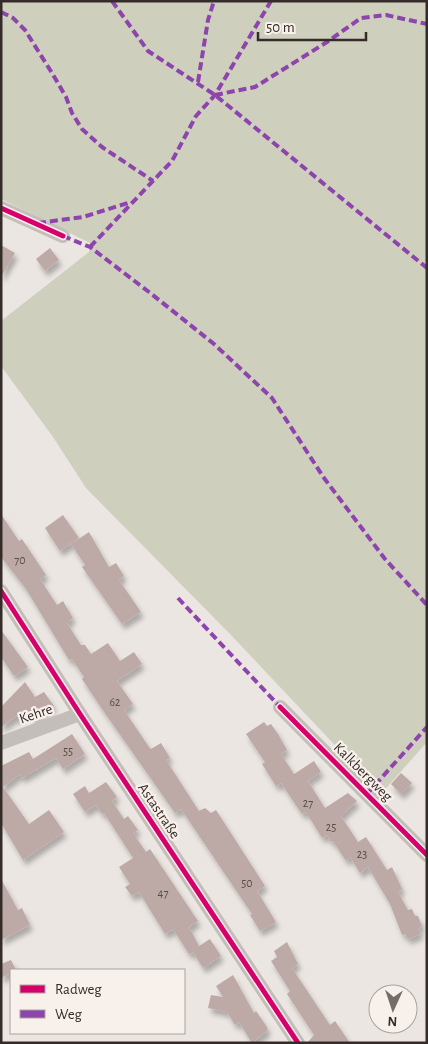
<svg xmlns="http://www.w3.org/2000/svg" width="428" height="1044" font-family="'Alegreya Sans',sans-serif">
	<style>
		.green { fill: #cecfbd }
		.building { fill: #bdaaa6; filter: url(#shadow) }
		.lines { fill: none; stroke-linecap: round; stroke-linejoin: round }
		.street { stroke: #c4bebb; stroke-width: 14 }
		.quiet { stroke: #8e44ad; stroke-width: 4; stroke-dasharray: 8 4; stroke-linecap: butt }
		.cycleway-casing { stroke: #f8f0ea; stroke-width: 8 }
		.cycleway { stroke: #d6006c; stroke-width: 5 }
		.labels { text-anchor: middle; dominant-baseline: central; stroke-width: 4.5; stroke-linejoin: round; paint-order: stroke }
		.number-label { font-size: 12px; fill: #574c48 }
		.street-label { font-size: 15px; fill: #352c29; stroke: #f8f0ea }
	</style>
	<defs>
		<filter id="shadow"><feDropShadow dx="3" dy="5.5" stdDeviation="2.5" flood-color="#0004"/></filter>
	</defs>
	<rect width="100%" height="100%" fill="#ebe6e2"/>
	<path class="green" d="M1,1H427V742L381,794L230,634L86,488L53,437L1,366V321L89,252L90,243L1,199Z"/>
	<g class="building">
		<path d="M1,245L15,253L1,277Z"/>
		<path d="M50,248L59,260L45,271L36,259Z"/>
		<path d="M1,514L19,541L22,539L46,575L40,579L57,605L63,601L73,618L67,623L81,645H85L91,654L108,643L120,661L134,652L142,664L117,681L133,704L124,710L149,747L151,749L161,743L170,758L166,760L199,811L205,808L211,813L216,810L265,886L257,891L276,922L260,931L250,915L252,914L181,809L175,813L102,709L82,679L84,677L72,659L69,660L26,589L1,557Z"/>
		<path d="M63,515L79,538L60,551L45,528Z"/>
		<path d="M89,532L109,567L116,563L124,576L119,580L141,612L122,624L82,567L85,565L71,544Z"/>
		<path d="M1,630L28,667L14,676L1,657Z"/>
		<path d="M25,682L35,697L44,692L54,706L33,719L29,712L19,718L17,716L1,727V707Z"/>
		<path d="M264,722L267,726L271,724L278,734L287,750L281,754L294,774L314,761L321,772L308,781L325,808L348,793L357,801L341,816L358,842L366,837L387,870L392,867L402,889L398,892L408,910L412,909L415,916H418L422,926L418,929L421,934L408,939L405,934L402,935L390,904L368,867L360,873L350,857L346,861L333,841L331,842L327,835L322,838L306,812L302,814L281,783L276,786L262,764L265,762L246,734Z"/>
		<path d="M72,734L85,754L63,769L56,758L22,778L20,774L3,787L29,824L49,810L64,832L23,860L1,823V766L29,752L33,759Z"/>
		<path d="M401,773L412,783L401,794L391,784Z"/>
		<path d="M106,782L117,797L112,801L124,819L128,816L138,830L133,833L146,852L150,849L198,921L189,927L199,946L210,939L221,956L203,968L193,952L189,954L173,929L165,934L139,892L132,896L125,887L130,884L119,867L133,858L104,813L102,814L96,805L85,812L73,794L85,786L89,793Z"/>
		<path d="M1,879L18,910L22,908L30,925L1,940Z"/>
		<path d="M287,942L298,964L292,968L330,1025L335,1021L350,1043H307L314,1035L287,994L290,991L271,961L277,957L274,951Z"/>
		<path d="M11,960L16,970H11V973L1,978V964Z"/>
		<path d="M233,975L254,1013L256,1011L267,1027V1031L252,1043L239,1022L235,1025L227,1012L208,1008L211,995L223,997L216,986Z"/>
	</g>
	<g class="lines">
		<g class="street">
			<path d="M1,208L63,236"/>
			<path d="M1,591L80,714L298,1043"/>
			<path d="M280,707L427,855"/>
			<path d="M1,743L80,714"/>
		</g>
		<g class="quiet">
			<path d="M112,1L148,51L215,95L427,268"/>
			<path d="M1,12L13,18L25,30L52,73L66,97L72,113L82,129L102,147L153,181"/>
			<path d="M198,82L208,20L214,1"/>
			<path d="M215,95L255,87L327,42L361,18L386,15L427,24"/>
			<path d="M38,223L83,217L131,202"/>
			<path d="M63,236L90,247L149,292L214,344L272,398L324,478L385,559L427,605"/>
			<path d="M90,247L172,161L196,116L215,95L271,1"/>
			<path d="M178,598L280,707"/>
			<path d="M367,794L427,727"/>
		</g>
		<g class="cycleway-casing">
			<g id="cycleway">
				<path d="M1,208L63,236"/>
				<path d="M1,591L80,714L298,1043"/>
				<path d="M280,707L427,855"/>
			</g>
		</g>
		<use href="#cycleway" class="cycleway"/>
	</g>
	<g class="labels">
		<g class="number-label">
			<text x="20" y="560">70</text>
			<text x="115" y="702">62</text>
			<text x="68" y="751">55</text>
			<text x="308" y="803">27</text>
			<text x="331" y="827">25</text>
			<text x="362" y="854">23</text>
			<text x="247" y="883">50</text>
			<text x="163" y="893">47</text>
		</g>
		<g class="street-label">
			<text transform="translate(36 714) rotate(-19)">Kehre</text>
			<text transform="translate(363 772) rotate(45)">Kalkbergweg</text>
			<text transform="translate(159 811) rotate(56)">Astastraße</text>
		</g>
	</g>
	<rect width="428" height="1044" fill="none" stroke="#352c29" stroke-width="5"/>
	<rect x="10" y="969" width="175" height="65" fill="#f8f0ea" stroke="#aaa29d"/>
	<rect x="20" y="985" width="25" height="8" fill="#d6006c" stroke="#aaa29d"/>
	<text x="55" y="994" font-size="15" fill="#352c29">Radweg</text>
	<rect x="20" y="1010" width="25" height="8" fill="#8e44ad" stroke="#aaa29d"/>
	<text x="55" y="1019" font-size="15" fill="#352c29">Weg</text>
	<g transform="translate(393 1009) rotate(183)"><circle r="24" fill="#f8f0ea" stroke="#aaa29d"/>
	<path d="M0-4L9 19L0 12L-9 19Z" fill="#756d6a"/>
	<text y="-8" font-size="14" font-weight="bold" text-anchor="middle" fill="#352c29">N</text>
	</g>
	<path d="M258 32v8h108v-8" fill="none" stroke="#352c29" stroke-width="2.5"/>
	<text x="266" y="32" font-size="15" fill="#352c29" stroke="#f8f0ea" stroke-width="4" paint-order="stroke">50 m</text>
</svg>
